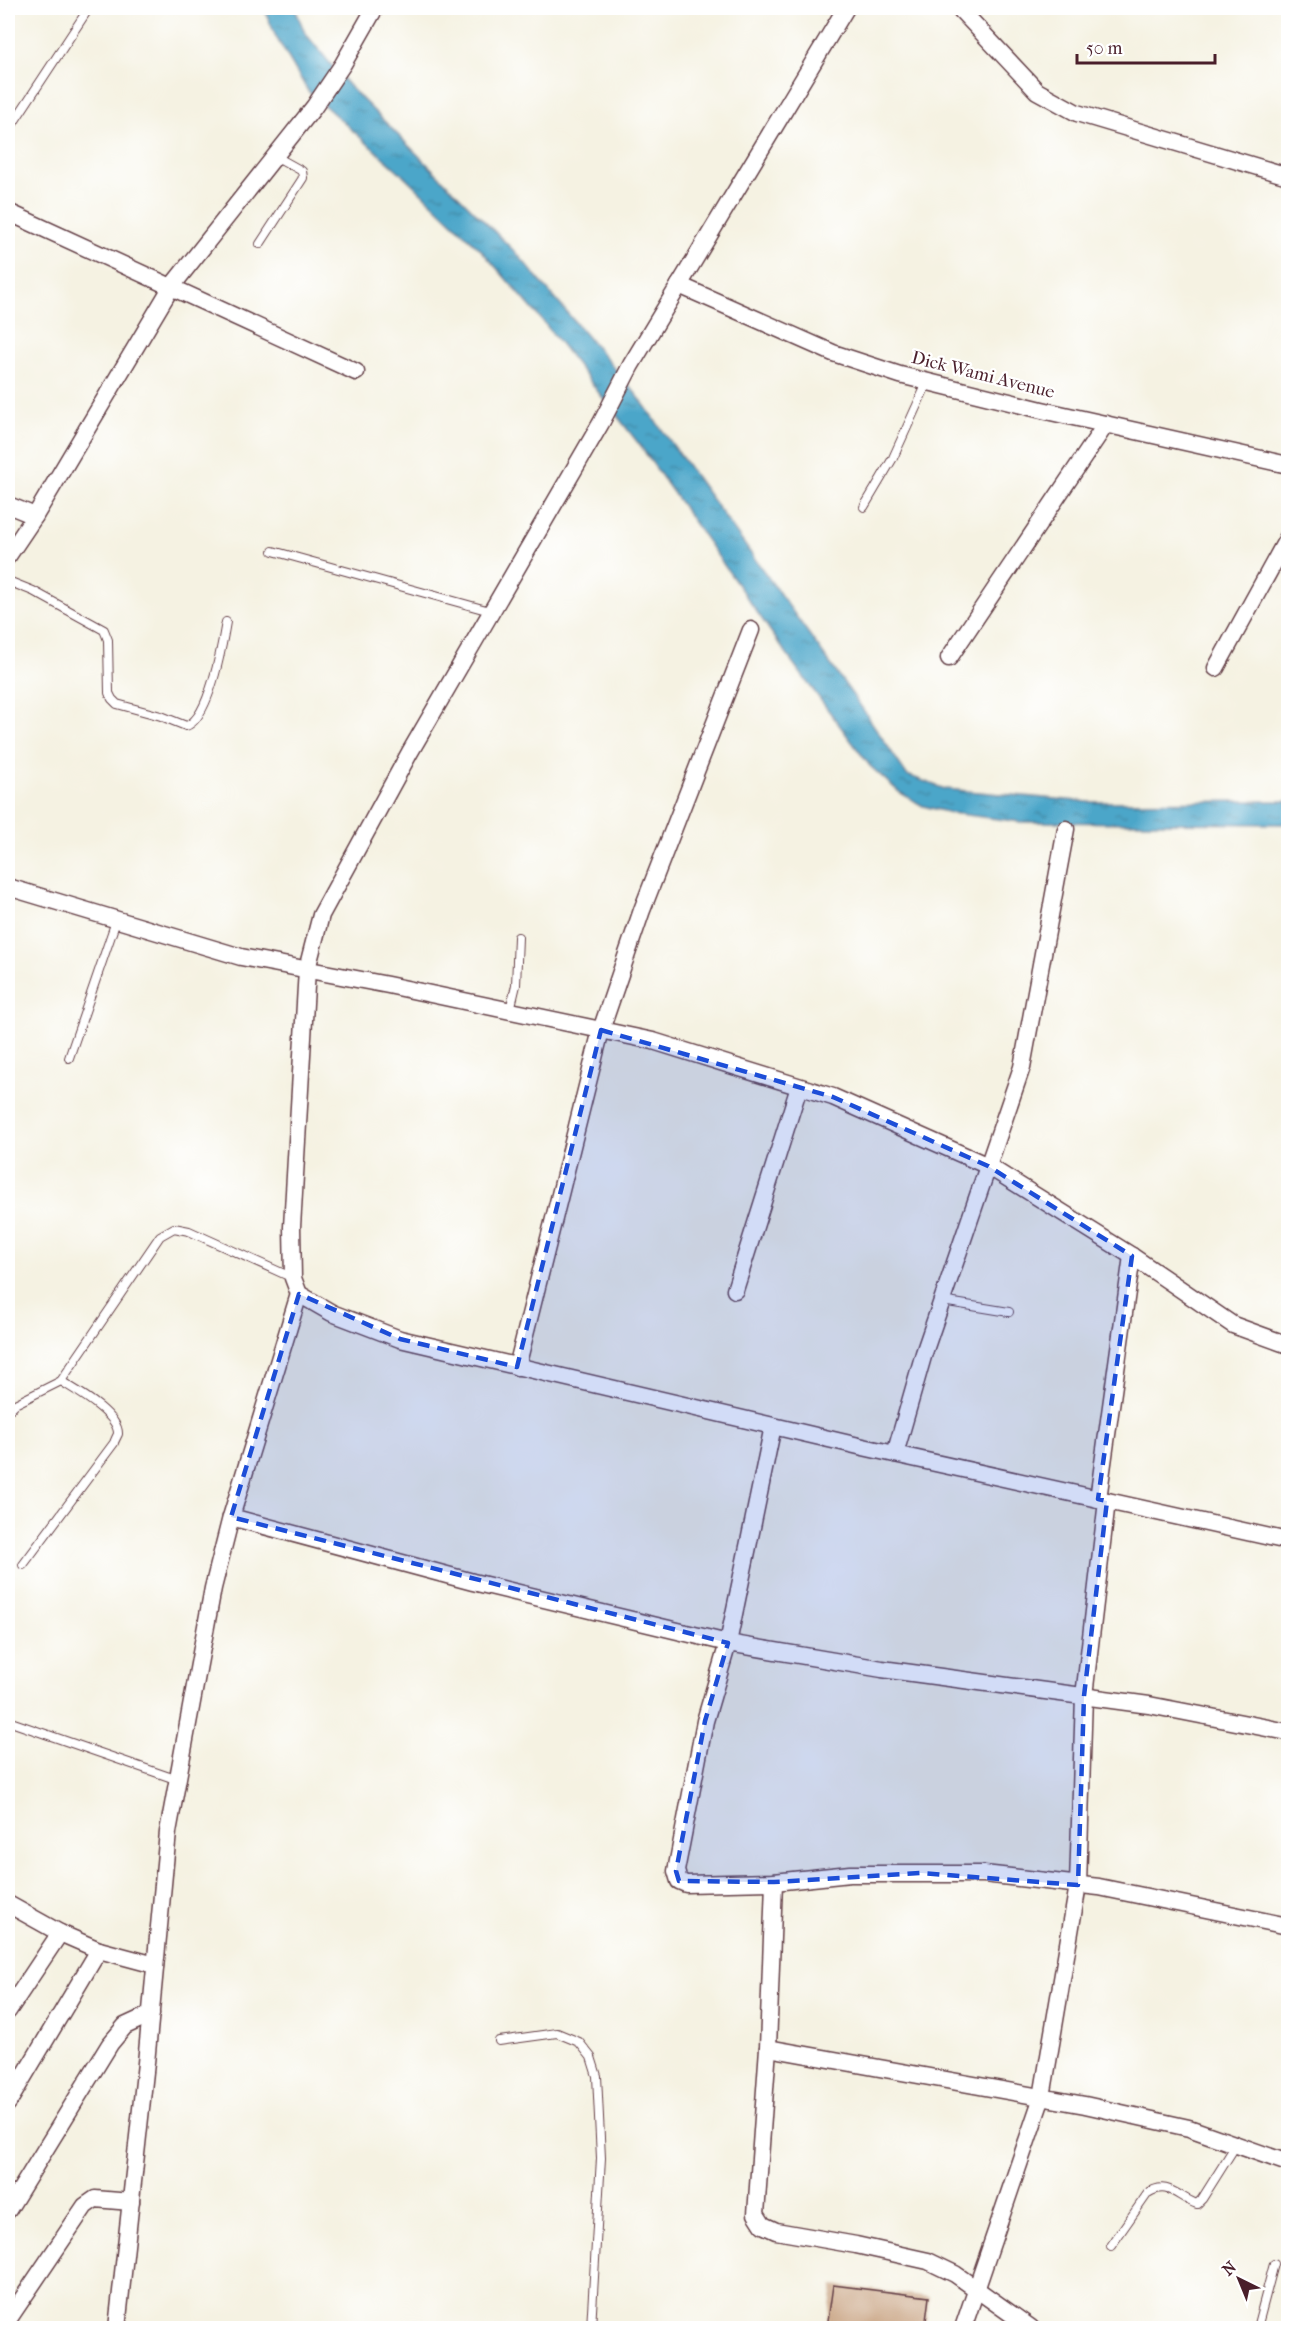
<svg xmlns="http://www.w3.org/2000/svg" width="1296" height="2336" font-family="'IM FELL French Canon',serif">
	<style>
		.water { fill: url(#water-ripples); stroke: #4b627a; stroke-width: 1.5 }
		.building { fill: #c8a381 }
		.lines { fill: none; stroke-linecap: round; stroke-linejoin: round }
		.lane-casing { stroke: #643f46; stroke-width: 10 }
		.street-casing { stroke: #643f46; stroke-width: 19 }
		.lane { stroke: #fff; stroke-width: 8 }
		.street { stroke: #fff; stroke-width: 16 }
		.marked { fill: #1d4ed8; fill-opacity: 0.2; stroke: #1d4ed8; stroke-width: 4.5; stroke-dasharray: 12 8; stroke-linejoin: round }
		.labels { text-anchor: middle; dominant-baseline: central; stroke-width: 4.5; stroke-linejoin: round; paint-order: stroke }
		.street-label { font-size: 18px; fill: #4a1f2b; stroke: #fff }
	</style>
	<defs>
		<pattern id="water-ripples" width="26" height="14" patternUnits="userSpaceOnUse" patternTransform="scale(1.5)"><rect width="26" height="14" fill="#4ca6c9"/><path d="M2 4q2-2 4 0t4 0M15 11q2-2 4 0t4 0" fill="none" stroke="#4187a3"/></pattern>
	</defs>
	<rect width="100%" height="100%" fill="#fff"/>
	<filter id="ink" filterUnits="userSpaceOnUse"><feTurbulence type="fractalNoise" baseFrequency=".0167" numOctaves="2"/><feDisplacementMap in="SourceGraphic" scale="12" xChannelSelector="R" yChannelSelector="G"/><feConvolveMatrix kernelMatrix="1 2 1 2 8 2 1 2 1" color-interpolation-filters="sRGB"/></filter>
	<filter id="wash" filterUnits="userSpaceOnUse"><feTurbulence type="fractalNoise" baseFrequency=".008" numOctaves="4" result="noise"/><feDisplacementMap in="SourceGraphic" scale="24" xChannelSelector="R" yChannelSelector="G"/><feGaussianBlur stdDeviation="1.35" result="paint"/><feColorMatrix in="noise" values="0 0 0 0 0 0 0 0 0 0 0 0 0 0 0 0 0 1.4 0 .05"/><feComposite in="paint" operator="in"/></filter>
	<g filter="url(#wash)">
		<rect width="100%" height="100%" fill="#f5f2e2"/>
		<path class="water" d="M264,8H295L305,33L348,85L518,255L637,395L862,708L907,775L945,789L1089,802L1288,801V824L1021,822L951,813L923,806L899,792L870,766L790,659L639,444L542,320L481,250L403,175L308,91L276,37Z"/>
		<g id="blocks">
			<path class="building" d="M833,2285L929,2297L925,2328H827Z"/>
		</g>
	</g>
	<g filter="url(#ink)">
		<use href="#blocks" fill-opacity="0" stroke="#643f46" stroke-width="1.5"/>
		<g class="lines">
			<g class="lane-casing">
				<g id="lane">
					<path d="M8,131L89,8"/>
					<path d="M260,244L303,178L302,171L275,156"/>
					<path d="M864,507L893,458L928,381"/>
					<path d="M273,551L490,611"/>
					<path d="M8,581L33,591L104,630L108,640L109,693L112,699L117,704L161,716L186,726C209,719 222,646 226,622"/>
					<path d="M510,1010L516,985L518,937"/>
					<path d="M69,1058L116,921"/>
					<path d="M942,1301L1009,1312"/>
					<path d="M8,1411L15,1404L61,1381L160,1236L174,1228L189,1231L293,1278"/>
					<path d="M23,1565L114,1443C114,1442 118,1434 118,1434C119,1414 75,1390 61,1381"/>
					<path d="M8,1721L178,1780"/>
					<path d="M499,2041L557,2033L579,2042L591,2057L597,2076L601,2158L591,2328"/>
					<path d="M1111,2246L1148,2193C1168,2180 1177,2197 1197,2204L1202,2199L1236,2145"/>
					<path d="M1257,2328L1274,2264"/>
				</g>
			</g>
			<g class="street-casing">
				<g id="street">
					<path d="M846,8L631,365L601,423L410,752L321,915L307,969L292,1227L293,1278L299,1294L332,1313L400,1339L863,1447L1288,1541"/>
					<path d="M959,8L1037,91L1077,113L1288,176"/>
					<path d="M8,212L356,372"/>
					<path d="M679,285L833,353L900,375L1042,410L1288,465"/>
					<path d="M8,505L35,516"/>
					<path d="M8,556L35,516L172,286L314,107L343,64L375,8"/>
					<path d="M949,658L1106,424"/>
					<path d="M1216,668L1288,537"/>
					<path d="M8,887L241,957L388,985L653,1041L833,1097L988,1166L1132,1256L1233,1325L1288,1345"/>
					<path d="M735,1290L799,1087"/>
					<path d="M517,1367L601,1030L642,910L751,630"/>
					<path d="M773,1426L728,1643L705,1721L676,1871L679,1881L686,1884L774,1882L850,1874H984L1099,1887L1288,1926"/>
					<path d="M895,1454L924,1353L1022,1067L1066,829"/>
					<path d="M1098,1499L1132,1256"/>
					<path d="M231,1517L473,1582L728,1643L882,1669L1149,1705L1288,1732"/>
					<path d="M774,1882L768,2048L756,2214L763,2225L776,2231L856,2245L928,2261L955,2274L1031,2328"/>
					<path d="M8,1904L60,1933L99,1950L155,1965"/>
					<path d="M8,2011L60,1933"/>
					<path d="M768,2048L1085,2105L1189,2128L1288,2163"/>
					<path d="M8,2103L99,1950"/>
					<path d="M8,2210L110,2044L125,2026L151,2014"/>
					<path d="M8,2320L85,2206L95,2199L131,2202"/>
					<path d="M117,2328L146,2063L168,1832L213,1588L231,1517L299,1294"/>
					<path d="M963,2328L1042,2097L1078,1885L1084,1696L1107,1501"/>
				</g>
			</g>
			<use href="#lane" class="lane"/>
			<use href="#street" class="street"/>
		</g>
	</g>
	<path class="marked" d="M601,1030L833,1097L988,1166L1132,1256L1098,1499L1107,1501L1084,1696L1078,1885L921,1873L774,1882L679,1881L676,1871L705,1721L728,1643L231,1517L299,1294L400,1339L517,1367Z"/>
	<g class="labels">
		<g class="street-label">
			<text transform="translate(983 375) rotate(14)">Dick Wami Avenue</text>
		</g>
	</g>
	<rect width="1296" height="2336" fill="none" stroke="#fff" stroke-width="30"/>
	<g transform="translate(1239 2279) rotate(317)" stroke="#ffffff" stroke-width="4.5" paint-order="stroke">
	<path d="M0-4.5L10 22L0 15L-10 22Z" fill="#4a1f2b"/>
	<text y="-9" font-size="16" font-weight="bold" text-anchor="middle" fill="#4a1f2b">N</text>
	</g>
	<path d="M1077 54v9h138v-9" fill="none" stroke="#4a1f2b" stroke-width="3"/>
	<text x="1086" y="54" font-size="18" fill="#4a1f2b" stroke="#ffffff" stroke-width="4.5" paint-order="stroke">50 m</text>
</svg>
